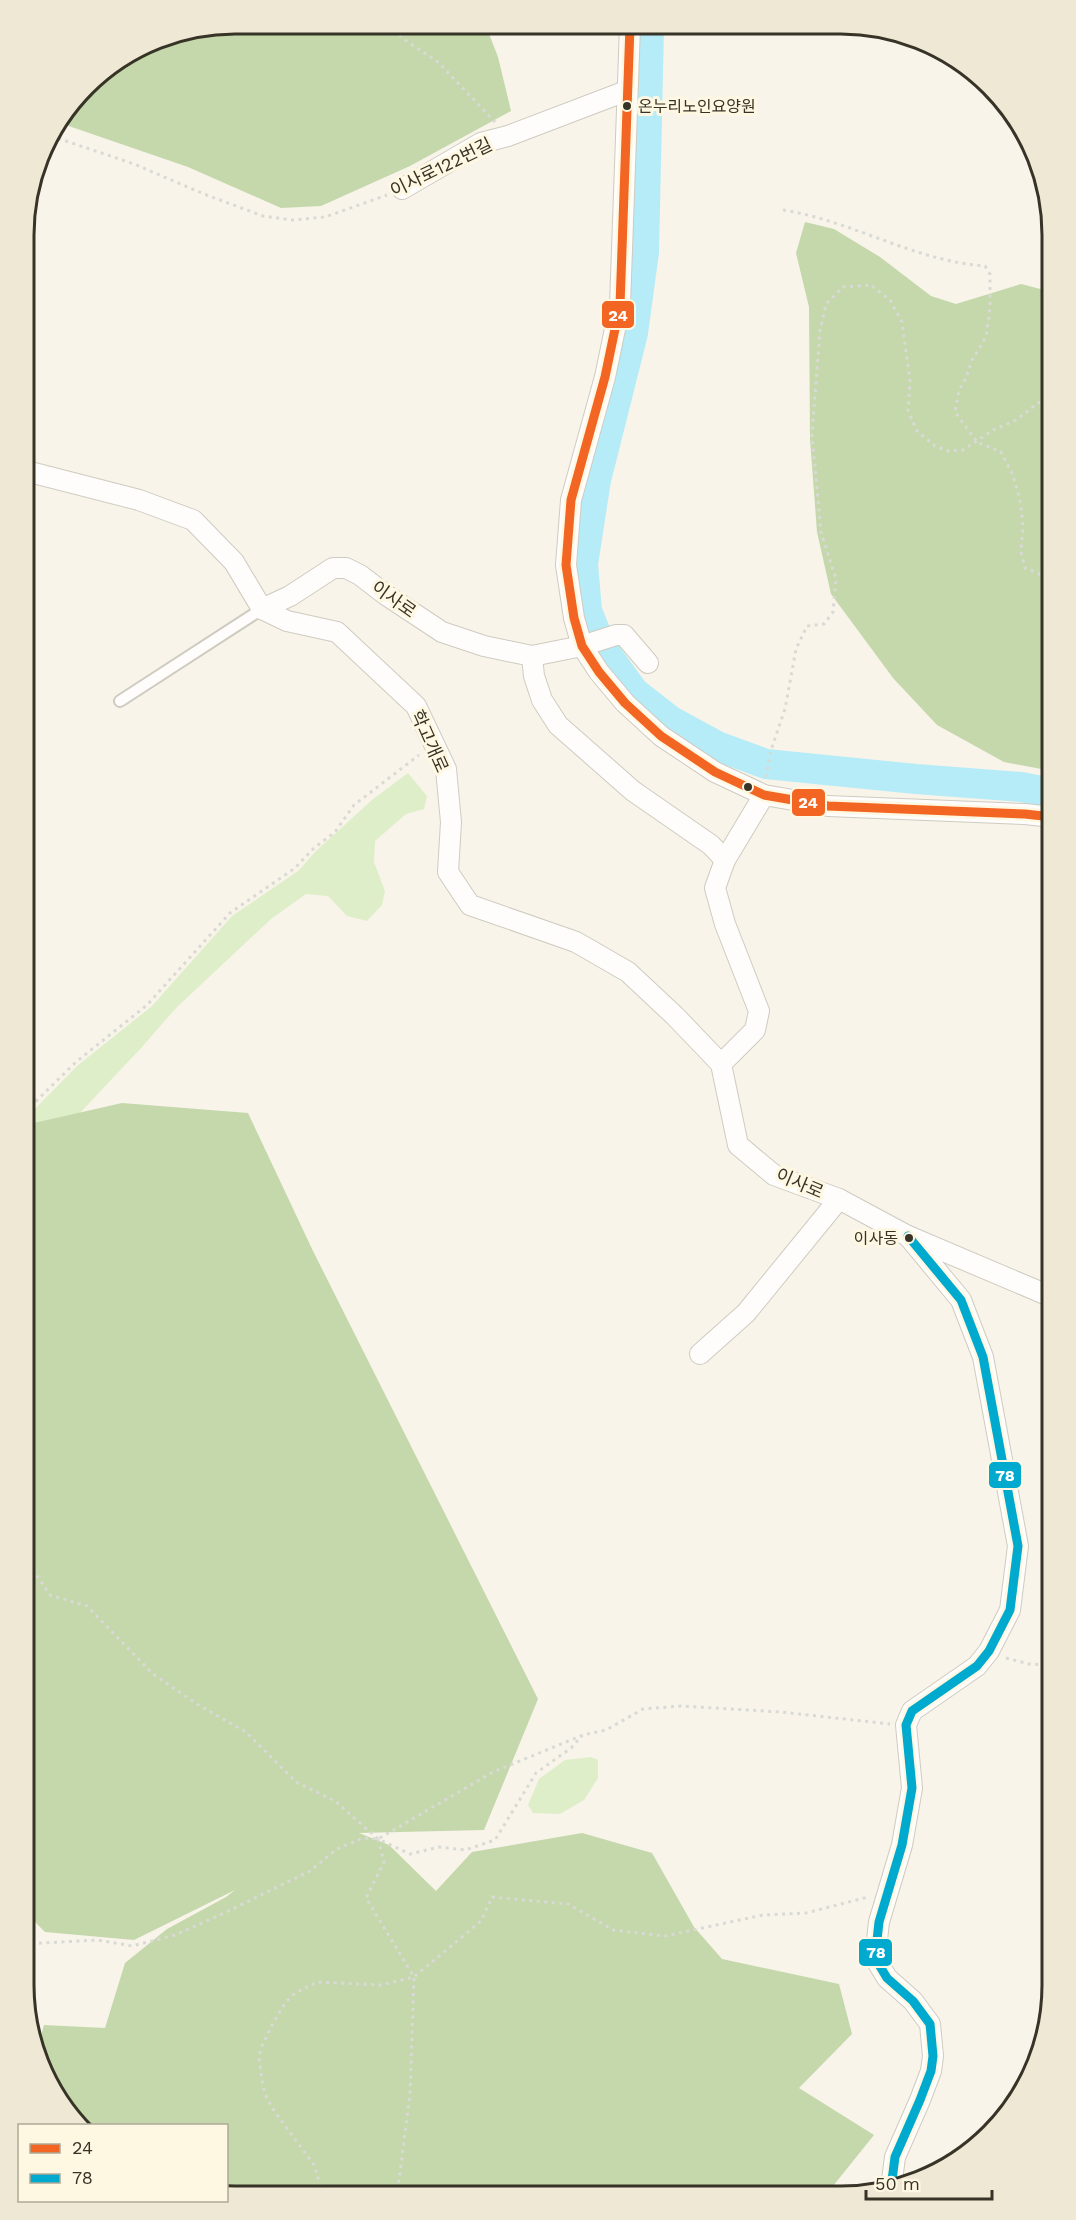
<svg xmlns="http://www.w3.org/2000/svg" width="1076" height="2220" font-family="'Work Sans','Noto Sans KR',sans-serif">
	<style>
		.green { fill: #deeec9 }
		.forest { fill: #c4d8ac }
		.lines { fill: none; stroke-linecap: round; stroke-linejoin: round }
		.river { stroke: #b5ecf8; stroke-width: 30 }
		.service-casing { stroke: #cfcbc0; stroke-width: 14 }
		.minor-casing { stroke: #cfcbc0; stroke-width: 22 }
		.path { stroke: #d9d9d5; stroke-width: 3; stroke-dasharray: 3 4.5; stroke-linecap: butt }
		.service { stroke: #fefdfc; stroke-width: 10 }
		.minor { stroke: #fefdfc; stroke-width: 20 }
		.bus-1-casing { stroke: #fef8e3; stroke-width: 14 }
		.bus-2-casing { stroke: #fef8e3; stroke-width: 14 }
		.bus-1 { stroke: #f26522; stroke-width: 9 }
		.bus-2 { stroke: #00a9ce; stroke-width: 9 }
		.bus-dot { fill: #373326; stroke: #fef8e3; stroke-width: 2 }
		.labels { text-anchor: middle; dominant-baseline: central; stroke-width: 6; stroke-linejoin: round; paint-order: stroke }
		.bus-label { font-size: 16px; fill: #373326; stroke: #fef8e3; text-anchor: start }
		.street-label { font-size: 18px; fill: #373326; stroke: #fef8e3 }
		.rim { fill: none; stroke: #373326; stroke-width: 3 }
		.line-badge { stroke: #fef8e3; stroke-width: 2 }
		.badge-label { font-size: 16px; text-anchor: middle; font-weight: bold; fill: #fff }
	</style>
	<rect width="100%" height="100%" fill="#f8f4e9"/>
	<g class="green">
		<path d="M408,773L427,796L424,809L406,814L375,841L374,862L385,891L382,905L367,921L347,916L328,896L306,894L271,919L176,1008L142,1047L79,1114L25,1155V1119L77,1066L152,1006L232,916L298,871L316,851L372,800Z"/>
		<path d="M591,1757L598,1760V1778L584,1800L560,1814L533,1813L528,1805L539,1779L565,1760Z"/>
	</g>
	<g class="forest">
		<path d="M236,24L486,26L498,57L511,111L410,166L321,206L281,208L188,167L60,123L96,77L155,40Z"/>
		<path d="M805,222L834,229L880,257L931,296L956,304L1021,284L1052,292V771L1004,762L937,725L893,678L831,594L817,532L810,439L809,307L796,253Z"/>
		<path d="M122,1103L248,1113L313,1251L538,1699L484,1830L359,1833L389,1845L436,1891L472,1852L582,1833L652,1853L694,1927L722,1959L839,1984L852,2034L799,2088L874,2135L825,2196L227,2194L226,2126L84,2125L36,2054L44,2025L105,2028L125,1963L167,1929L226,1897L235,1890L134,1940L45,1932L24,1911L25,1125Z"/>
	</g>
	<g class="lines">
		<path class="river" d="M649,27L644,252L633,333L596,480L583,564L587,611L602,648L634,692L671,721L717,746L766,764L916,779L1021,787L1052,793"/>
		<g class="service-casing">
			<path id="service" d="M120,701L262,609"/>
		</g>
		<g class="minor-casing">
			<g id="minor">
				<path d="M630,26L620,305L605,377L571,500L566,565L574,618L582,646L599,672L625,703L661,736L715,772L764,795L828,806L1025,814L1052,817"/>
				<path d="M402,189L481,143L508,136L626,91"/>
				<path d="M26,471L139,500L193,520L234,562L262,609L287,621L337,632L416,706L446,769L451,822L448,872L470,905L576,942L628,972L675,1016L721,1064"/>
				<path d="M262,609L290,596L333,568H346L360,575L386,595L442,632L484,646L532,656L582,646L616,635H624L648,663"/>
				<path d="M532,656L534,676L542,700L558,725L633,791L711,845L725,860"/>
				<path d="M721,1064L738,1145L774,1175L839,1199L908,1236L1052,1297"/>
				<path d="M721,1064L755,1030L759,1011L725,924L715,888L725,860L764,795"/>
				<path d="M700,1354L746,1313L839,1199"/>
				<path d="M891,2188L895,2157L920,2100L931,2071L933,2056L930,2024L913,2001L887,1978L875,1958L879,1922L902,1845L912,1788L906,1725L912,1711L977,1666L989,1651L1010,1610L1018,1546L983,1357L961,1300L908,1236"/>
			</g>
		</g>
		<g class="path">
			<path d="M388,25L405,40L438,62L495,122"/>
			<path d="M51,136L134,164L204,194L263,216L292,220L325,217L387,195"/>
			<path d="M783,210C853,221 914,261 985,266L990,274V309L986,337L972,360L966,378L959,390L955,412L977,442L1001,452L1012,473L1020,499L1023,526L1021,552L1025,568L1038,573L1052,585"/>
			<path d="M766,777L771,750L785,709L796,649L807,626L824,624L833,612L836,579L821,532L812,434L820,331L826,304L843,287L871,285L890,300L902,322L910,381L908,411L917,431L935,446L948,451L963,450L993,430L1016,420L1038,403L1052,397"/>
			<path d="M25,1112L76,1062L147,1005L230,913L295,868L314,848L335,832L354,805L419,755"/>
			<path d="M24,1557L50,1595L87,1606L153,1674L200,1706L246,1732L296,1782L335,1801L378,1839L410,1854L439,1847L465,1850L495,1840L536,1773L571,1748L582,1736"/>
			<path d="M1006,1658L1029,1664L1052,1665"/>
			<path d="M378,1839L384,1862L366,1898L414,1977L410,2095L397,2195"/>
			<path d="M24,1944L98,1940L132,1946L175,1935L220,1915L310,1871L337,1849L363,1838L378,1839L493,1772L583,1735L606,1730L643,1709L681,1706L781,1712L890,1724"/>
			<path d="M323,2194L314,2165L275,2112L267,2099L263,2086L259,2058L261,2048L272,2025L285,2003L295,1993L317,1982L381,1985L414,1977L481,1921L492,1897L568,1904L613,1930L665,1936L763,1915L806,1913L868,1897"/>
		</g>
		<use href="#service" class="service"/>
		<use href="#minor" class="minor"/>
		<g class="bus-1-casing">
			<path id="bus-1" d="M630,26L620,305L605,377L571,500L566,565L574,618L582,646L599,672L625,703L661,736L715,772L764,795L828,806L1025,814L1052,817"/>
		</g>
		<g class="bus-2-casing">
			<path id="bus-2" d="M891,2188L895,2157L920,2100L931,2071L933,2056L930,2024L913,2001L887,1978L875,1958L879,1922L902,1845L912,1788L906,1725L912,1711L977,1666L989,1651L1010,1610L1018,1546L983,1357L961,1300L908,1236"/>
		</g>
		<use href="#bus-1" class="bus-1"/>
		<use href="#bus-2" class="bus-2"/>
	</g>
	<g class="bus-dot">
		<circle cx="627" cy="106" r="5"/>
		<circle cx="748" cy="787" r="5"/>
		<circle cx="909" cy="1238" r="5"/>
	</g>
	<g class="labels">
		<g class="bus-label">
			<text x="638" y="106">온누리노인요양원</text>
			<text x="898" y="1238" text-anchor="end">이사동</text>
		</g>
		<g class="street-label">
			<text transform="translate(441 167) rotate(-26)">이사로122번길</text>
			<text transform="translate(394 599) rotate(35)">이사로</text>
			<text transform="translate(430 741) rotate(66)">학고개로</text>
			<text transform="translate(800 1183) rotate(23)">이사로</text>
		</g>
	</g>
	<path d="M0 0H1076V2220H0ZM235 34H841A201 201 0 0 1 1042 235V1985A201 201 0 0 1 841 2186H235A201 201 0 0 1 34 1985V235A201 201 0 0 1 235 34Z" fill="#eee8d4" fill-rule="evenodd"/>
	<path class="rim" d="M235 34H841A201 201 0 0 1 1042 235V1985A201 201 0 0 1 841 2186H235A201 201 0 0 1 34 1985V235A201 201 0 0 1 235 34Z"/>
	<g class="line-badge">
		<rect x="601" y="300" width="34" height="29" rx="6" fill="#f26522"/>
		<rect x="791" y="788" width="35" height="29" rx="6" fill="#f26522"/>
		<rect x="988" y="1461" width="34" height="28" rx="6" fill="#00a9ce"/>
		<rect x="858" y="1938" width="35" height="29" rx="6" fill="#00a9ce"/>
	</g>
	<g class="badge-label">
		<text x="618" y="321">24</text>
		<text x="808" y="808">24</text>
		<text x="1005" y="1481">78</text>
		<text x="876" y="1958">78</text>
	</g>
	<rect x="18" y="2124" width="210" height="78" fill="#fef8e3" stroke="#aea997" stroke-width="1.5"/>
	<rect x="30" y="2144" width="30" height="9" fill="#f26522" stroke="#aea997" stroke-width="1.5"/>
	<text x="72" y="2154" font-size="18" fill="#373326">24</text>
	<rect x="30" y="2174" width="30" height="9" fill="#00a9ce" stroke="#aea997" stroke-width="1.5"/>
	<text x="72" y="2184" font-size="18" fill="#373326">78</text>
	<path d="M866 2190v9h126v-9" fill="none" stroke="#373326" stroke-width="3"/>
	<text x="875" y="2190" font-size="18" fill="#373326" stroke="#fef8e3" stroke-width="4.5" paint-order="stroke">50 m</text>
</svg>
